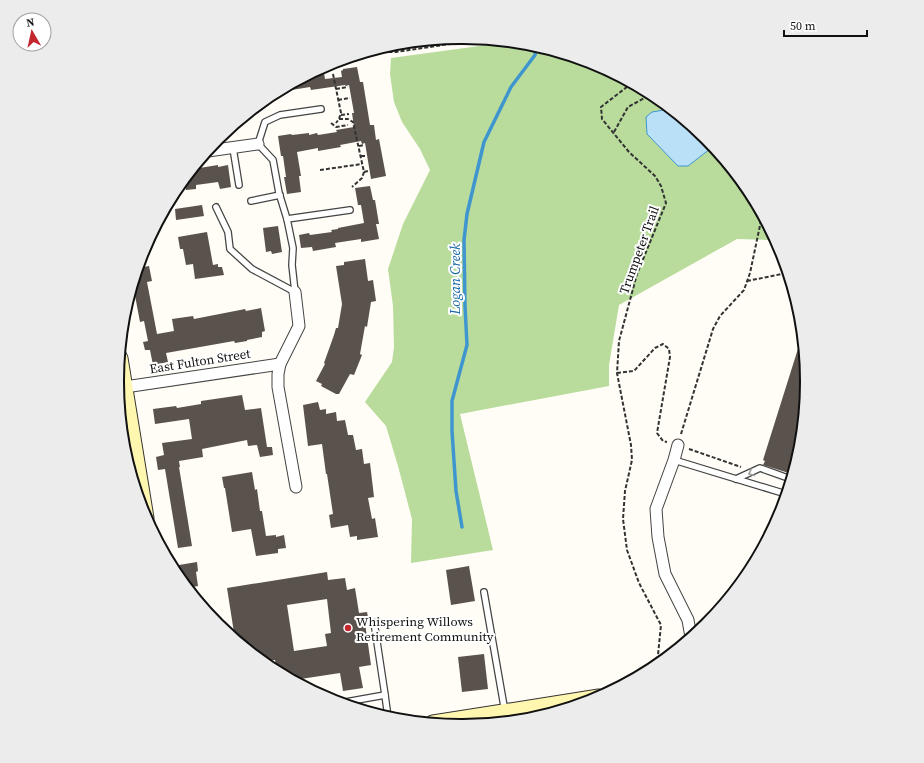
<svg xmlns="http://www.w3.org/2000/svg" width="924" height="763" font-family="'Source Serif 4',serif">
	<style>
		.forest { fill: #b9dc9c }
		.water { fill: #b9e0f7; stroke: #3f96cf }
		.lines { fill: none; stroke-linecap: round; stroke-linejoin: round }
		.stream { stroke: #3f96cf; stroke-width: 3.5 }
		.building { fill: #5a524d; fill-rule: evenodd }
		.lane-casing { stroke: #444; stroke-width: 8 }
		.street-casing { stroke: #444; stroke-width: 13 }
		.secondary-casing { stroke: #333; stroke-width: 17 }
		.path { stroke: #333; stroke-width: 2; stroke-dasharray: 4 2; stroke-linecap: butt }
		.lane { stroke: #fff; stroke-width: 5.5 }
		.street { stroke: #fff; stroke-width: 11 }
		.secondary { stroke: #fff6b0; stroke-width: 15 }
		.oneway { stroke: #a0a0a0 }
		.poi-dot { fill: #c4262e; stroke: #fff; stroke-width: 1.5 }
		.labels { text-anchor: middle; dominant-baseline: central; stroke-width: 4; stroke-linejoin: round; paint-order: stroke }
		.street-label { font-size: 13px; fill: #111; stroke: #fff }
		.poi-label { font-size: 13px; fill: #111; stroke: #fff; text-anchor: start }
		.water-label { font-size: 14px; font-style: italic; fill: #1768a6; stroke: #fff }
		.rim { fill: none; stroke: #111; stroke-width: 2 }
	</style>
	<rect width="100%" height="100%" fill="#fffdf5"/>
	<path class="forest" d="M509,42L529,44L594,63L654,95L706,138L749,190L775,240L737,239L619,305L609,365V386L460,414L493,550L411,563L412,519L398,466L386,426L365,402L392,362L394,347L393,306L388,269L403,224L430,170L420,149L402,122L394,102L390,74L391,58Z"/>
	<path class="water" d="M670,109L706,138L710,144V149L688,166H678L647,134L646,117L652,112Z"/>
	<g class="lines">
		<path class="stream" d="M462,527L456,491L452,431V401L467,345L465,306L464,240L467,214L484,142L511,87L535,55L536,46"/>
	</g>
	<g class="building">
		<path d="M357,67L360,82H363L370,125H374L376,140L379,139L386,176L371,179L365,143L362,144L361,141L340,145L341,147L318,151V148L297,152L301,176H299L301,192L287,194L284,177H286L283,156H281L278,136L291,134L292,135L309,133V135L317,133L318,135L337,132L336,130L354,127L352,113H354L349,85L346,86L345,85L311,90L310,87L279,92L278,91L308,75L324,73L325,79L342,77L341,71L343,70V69Z"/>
		<path d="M218,165V167L228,165L231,187L220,189L218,182L196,185V189L186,190L184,180L193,169Z"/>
		<path d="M370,186L373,200H375L379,224H376L379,239L361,242V239L335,243L336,247L313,251L312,247L301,248L299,235L309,233L310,235L332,232L331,230L338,229V228L364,223L361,205H358L355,188Z"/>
		<path d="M202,205L204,216L176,220L175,209Z"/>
		<path d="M278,226L282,252L272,254L271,251L266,252L263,228Z"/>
		<path d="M207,232L213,265L218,264V267H222L224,275L195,279L193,264L186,265L183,249H180L178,237Z"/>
		<path d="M365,259L368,281L373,280L376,301L371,302L367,327L365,326L360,354L362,355L354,375L350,374L339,394H336L321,386L322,384L316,381L325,364L324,363L334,335L336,328H338L342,304L336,266L344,265V262Z"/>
		<path d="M149,266L152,281L147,282L157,334L174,331L172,319L193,316L194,319L235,311L245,309L246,311L261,308L265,331L262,332V337L247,340V341L235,343L234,341L166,353L168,362L153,365L150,350H145L143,342L148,341L144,321L140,322L133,285L138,268Z"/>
		<path d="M802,336L806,382L800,449L792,474L763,465L765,461L763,460Z"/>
		<path d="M242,395L245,410L261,408L267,447H272L273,455L260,457L257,445L248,446L247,440L202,449L203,457L179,461L180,467H179L192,546L178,548L165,469L158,470L156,457L164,455L162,443L192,439L189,419L155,424L153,409L176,406L177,408L201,404V401Z"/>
		<path d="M318,402L320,410L326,409V414L336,412L337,421L345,420L348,435H353L356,450L362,449L364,464L370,463L374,497L368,498L372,519L375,518L378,537L357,540V536L350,537L348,525L331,528L329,515L333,514L327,474H326L322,444L308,446L303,405Z"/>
		<path d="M252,472L255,490L257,489L260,511H262L266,536L276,535V537L284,535L286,548L278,549V553L256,556L251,529L232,532L225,488H224L222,477Z"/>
		<path d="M197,562L198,571L196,572L198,586L188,588L181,580L179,565Z"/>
		<path d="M469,566L475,601L451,605L446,570Z"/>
		<path d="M327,572L328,580L345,578L347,590L355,588L359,613L367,612L369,622L365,623L371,665L359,667L363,688L343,691L340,673L294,680L277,671L275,660L263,662L235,639L227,588ZM327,599L331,633L325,634L327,646L294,651L287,605Z"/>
		<path d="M484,654L488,689L462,692L458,657Z"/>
	</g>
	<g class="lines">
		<g class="lane-casing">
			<g id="lane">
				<path d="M233,148L239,185"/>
				<path d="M251,201L280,195"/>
				<path d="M216,207L228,232L230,249L252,269L295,292"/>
				<path d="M287,219L350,210"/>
				<path d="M295,292L292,265L293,248L287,219L279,193L273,160L258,144L265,122L280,115L321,109"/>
				<path d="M674,460L786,494"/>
				<path d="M736,479L760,468L788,478L790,482"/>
				<path d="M484,592L505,712"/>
				<path d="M374,622L385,695"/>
				<path d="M340,703L385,695L388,717"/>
			</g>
		</g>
		<g class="street-casing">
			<g id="street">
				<path d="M208,151L258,144"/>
				<path d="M295,292L299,326L280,364L278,374V387L296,487"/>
				<path d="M125,387L280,364"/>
				<path d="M678,445L674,460L656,509L658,537L665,574L688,620L691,637"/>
			</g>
		</g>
		<g class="secondary-casing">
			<g id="secondary">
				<path d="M120,358L146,518"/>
				<path d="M433,723L599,697"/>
			</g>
		</g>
		<g class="path">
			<path d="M377,49L387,52H396L483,39"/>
			<path d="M333,74L341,113L339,119L336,123"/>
			<path d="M632,83L601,107L602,119L629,152L655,176L661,186L666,203L637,274L619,341L617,373L631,445L632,460L625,491L623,519L627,550L639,583L661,625L657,665"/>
			<path d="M336,89L348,87"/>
			<path d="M338,100L350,98"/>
			<path d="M341,115L349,114"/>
			<path d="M339,119H348L353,122L364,172L362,178L352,187"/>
			<path d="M331,123L336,127L348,125"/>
			<path d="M614,132L628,107L652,94"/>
			<path d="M359,146L364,145"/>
			<path d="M361,156H366"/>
			<path d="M320,170L362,164"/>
			<path d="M364,172L368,171"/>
			<path d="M747,281L787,273"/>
			<path d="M617,373L634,371L655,348L663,344L669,349L670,357L657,433L663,441L667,442"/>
			<path d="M681,434L713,329L720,316L744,290L750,273L762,216"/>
			<path d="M689,449L741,467"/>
		</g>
		<use href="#lane" class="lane"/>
		<use href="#street" class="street"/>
		<use href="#secondary" class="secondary"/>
	</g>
	<defs><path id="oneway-chevron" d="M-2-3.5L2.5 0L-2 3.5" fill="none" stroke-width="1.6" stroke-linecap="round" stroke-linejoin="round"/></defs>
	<use class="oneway" href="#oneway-chevron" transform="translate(751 473) rotate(156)"/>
	<circle class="poi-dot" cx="348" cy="628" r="4"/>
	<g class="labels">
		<g class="street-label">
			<text transform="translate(639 250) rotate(-70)">Trumpeter Trail</text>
			<text transform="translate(200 361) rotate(-9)">East Fulton Street</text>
		</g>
		<g class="poi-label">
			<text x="356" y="621">Whispering Willows<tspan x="356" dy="15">Retirement Community</tspan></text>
		</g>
		<g class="water-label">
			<text transform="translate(455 279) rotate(-90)">Logan Creek</text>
		</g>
	</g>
	<path d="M0 0H924V763H0ZM461 44H463A337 337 0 0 1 800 381V382A337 337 0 0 1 463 719H461A337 337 0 0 1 124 382V381A337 337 0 0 1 461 44Z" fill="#ececec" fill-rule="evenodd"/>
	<path class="rim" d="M461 44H463A337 337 0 0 1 800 381V382A337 337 0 0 1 463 719H461A337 337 0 0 1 124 382V381A337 337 0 0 1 461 44Z"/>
	<g transform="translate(32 32) rotate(351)"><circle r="19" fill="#ffffff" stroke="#a0a0a0"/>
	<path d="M0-3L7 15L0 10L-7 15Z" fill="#c4262e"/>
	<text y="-6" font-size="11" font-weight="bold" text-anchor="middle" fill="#111111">N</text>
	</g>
	<path d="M784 30v6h83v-6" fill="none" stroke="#111111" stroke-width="2"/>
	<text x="790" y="30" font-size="12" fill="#111111" stroke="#ffffff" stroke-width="3" paint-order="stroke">50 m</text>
</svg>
